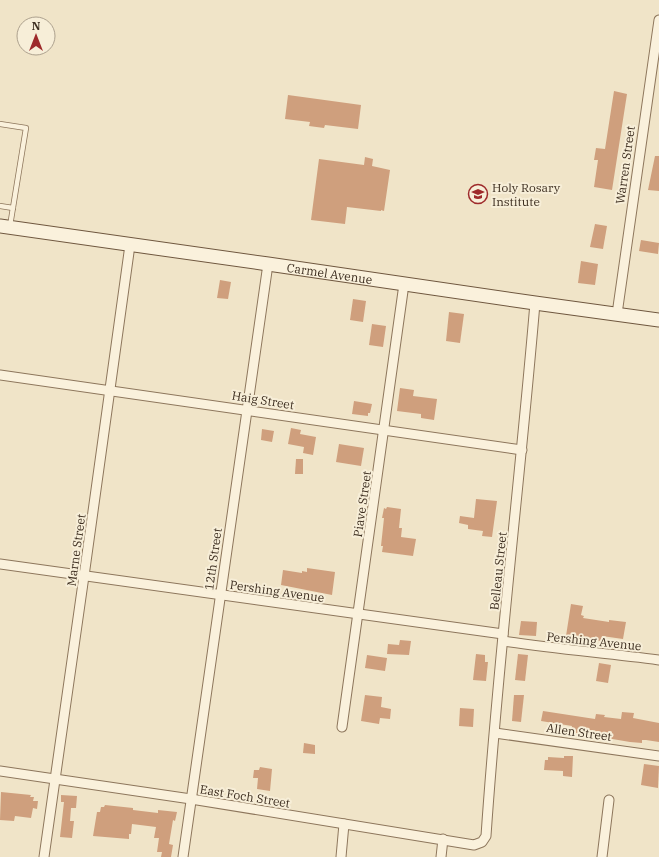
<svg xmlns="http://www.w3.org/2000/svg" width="659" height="857" font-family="'IBM Plex Serif',serif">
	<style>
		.building { fill: #cf9f7d }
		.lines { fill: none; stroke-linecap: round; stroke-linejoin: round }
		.lane-casing { stroke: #8d765c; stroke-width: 6 }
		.street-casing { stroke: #8d765c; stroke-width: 11 }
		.secondary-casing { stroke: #6f573f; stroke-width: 15 }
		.lane { stroke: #faf1dc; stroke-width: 4.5 }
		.street { stroke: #faf1dc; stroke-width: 9 }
		.secondary { stroke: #faf1dc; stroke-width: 13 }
		.labels { text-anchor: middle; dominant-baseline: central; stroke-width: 4; stroke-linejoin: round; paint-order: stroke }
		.street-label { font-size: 12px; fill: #3d2e20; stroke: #f7eed8 }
		.poi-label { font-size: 12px; fill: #3d2e20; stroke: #f7eed8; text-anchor: start }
	</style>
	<rect width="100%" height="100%" fill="#f0e4c8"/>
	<g class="building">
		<path d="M614,91L627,94L612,190L594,187L598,160H594L596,148L605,149Z"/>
		<path d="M288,95L361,105L358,129L325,125L324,128L309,126L310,122L285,119Z"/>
		<path d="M655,156H659V191L648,190Z"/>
		<path d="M365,157L373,159L372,166L390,170L384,211L381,210V211L347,207L345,224L311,220L319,159L364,165Z"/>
		<path d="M595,224L607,226L603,249L590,247Z"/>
		<path d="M641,240L659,243L658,254L639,251Z"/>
		<path d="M581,261L598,264L595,285L578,283Z"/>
		<path d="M220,280L231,282L228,299L217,298Z"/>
		<path d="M353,299L366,301L363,322L350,320Z"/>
		<path d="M449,312L464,314L460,343L446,341Z"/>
		<path d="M372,324L386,326L383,347L369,345Z"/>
		<path d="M400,388L414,390L413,396L437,399L434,420L421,418V414L397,411Z"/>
		<path d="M354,401L372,404L370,413H368V416L352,414Z"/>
		<path d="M291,428L301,430L300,434L316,437L313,455L303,453L304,447L288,444Z"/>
		<path d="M262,429L274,431L272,442L261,440Z"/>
		<path d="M339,444L364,448L361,466L336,462Z"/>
		<path d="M296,459H303V474H295Z"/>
		<path d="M476,499L497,501L492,537L482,536L483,531L468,529V525L459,523L460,516L474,518Z"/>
		<path d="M387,507L401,509L399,528H402L401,537L416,539L413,556L382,552L383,546H381L384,518H382L384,508L386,509Z"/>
		<path d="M307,568L335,572L332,595L281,585L283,570L302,573V571L307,572Z"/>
		<path d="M571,604L583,606L581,615L584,616L583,618L609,622V620L626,622L623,639L602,636L601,641L566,636Z"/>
		<path d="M521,621L537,622L536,636L519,635Z"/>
		<path d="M400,640L411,641L409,655L387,654L388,644L399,645Z"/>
		<path d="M476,654L485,655V662H488L486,681L473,680Z"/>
		<path d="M518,654L528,655L525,681L515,680Z"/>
		<path d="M367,655L387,658L385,671L365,668Z"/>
		<path d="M599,663L611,665L608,683L596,681Z"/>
		<path d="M365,695L382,697L381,707L391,709L390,719L380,718L379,724L361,721Z"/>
		<path d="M514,695H524L521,722L512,721Z"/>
		<path d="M460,708L474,709L473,727L459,726Z"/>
		<path d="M543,711L595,719L596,714L605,715L604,717L621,719L622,712L634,713L633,718L659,723V742L646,740H642V743L630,742L571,732L572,726L541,721Z"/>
		<path d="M304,743L315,745V754L303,753Z"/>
		<path d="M564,756H573L572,777L563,776V771L544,770L545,760H548V757L564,758Z"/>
		<path d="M644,764L659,766L658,788L641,785Z"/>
		<path d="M260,767L272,769L270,791L257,789L258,778H253L254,770H259Z"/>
		<path d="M1,792L31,795L30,797H34L33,801H38L37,809L33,808L31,818L15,816L14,821L0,820Z"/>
		<path d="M61,795L77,796L76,808H71L70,821H74L72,838L60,837L64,802H61Z"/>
		<path d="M105,805L133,808V810L158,813V810L177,812L175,821L173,820L169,844L173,845L171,857H161L162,852H157L159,838H154L156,827L132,824L131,834H129V839L93,836L97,812H100L101,807H104Z"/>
	</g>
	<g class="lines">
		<g class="lane-casing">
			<g id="lane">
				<path d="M0,124L26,128L10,226"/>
				<path d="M0,206L13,208"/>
			</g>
		</g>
		<g class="street-casing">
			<g id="street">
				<path d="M617,314L659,20"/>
				<path d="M0,375L522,450"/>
				<path d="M0,564L503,634"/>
				<path d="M503,641C555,649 607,653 659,660"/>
				<path d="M342,727L404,284"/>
				<path d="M495,733L659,756"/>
				<path d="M0,771L191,799L474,845L482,842L486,836C498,658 520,481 535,303"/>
				<path d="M44,857L84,576L130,245"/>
				<path d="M183,857L268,264"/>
				<path d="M341,857L344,824"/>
				<path d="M441,857L443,839"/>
				<path d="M602,857L609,800"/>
			</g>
		</g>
		<g class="secondary-casing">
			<g id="secondary">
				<path id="s1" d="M0,226L268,264L535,303L659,320"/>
			</g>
		</g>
		<use href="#lane" class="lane"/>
		<use href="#street" class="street"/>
		<use href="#secondary" class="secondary"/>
	</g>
	<defs>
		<g id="school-ring" transform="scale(1)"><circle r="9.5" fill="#f7eed8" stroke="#9e2a2b" stroke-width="1.5"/><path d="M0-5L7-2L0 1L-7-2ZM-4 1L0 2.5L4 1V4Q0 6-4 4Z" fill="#9e2a2b"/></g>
	</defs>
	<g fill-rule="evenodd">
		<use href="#school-ring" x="478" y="194"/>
	</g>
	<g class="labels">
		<g class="street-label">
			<text transform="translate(625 165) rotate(-82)">Warren Street</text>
			<text stroke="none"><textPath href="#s1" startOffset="333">Carmel Avenue</textPath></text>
			<text transform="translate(263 400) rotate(9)">Haig Street</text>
			<text transform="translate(362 504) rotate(-82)">Piave Street</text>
			<text transform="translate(76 550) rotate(-82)">Marne Street</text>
			<text transform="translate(213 559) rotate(-82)">12th Street</text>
			<text transform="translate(498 571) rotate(-84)">Belleau Street</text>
			<text transform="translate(277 591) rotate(8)">Pershing Avenue</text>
			<text transform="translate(594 641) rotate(6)">Pershing Avenue</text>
			<text transform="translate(579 732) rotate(8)">Allen Street</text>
			<text transform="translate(245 796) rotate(9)">East Foch Street</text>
		</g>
		<g class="poi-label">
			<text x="492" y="187">Holy Rosary<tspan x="492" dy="14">Institute</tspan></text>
		</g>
	</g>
	<g transform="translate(36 36)"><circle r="19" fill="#f7eed8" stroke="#ada18e"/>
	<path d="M0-3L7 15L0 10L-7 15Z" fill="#9e2a2b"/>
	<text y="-6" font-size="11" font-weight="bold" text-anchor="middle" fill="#3d2e20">N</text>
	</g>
</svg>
